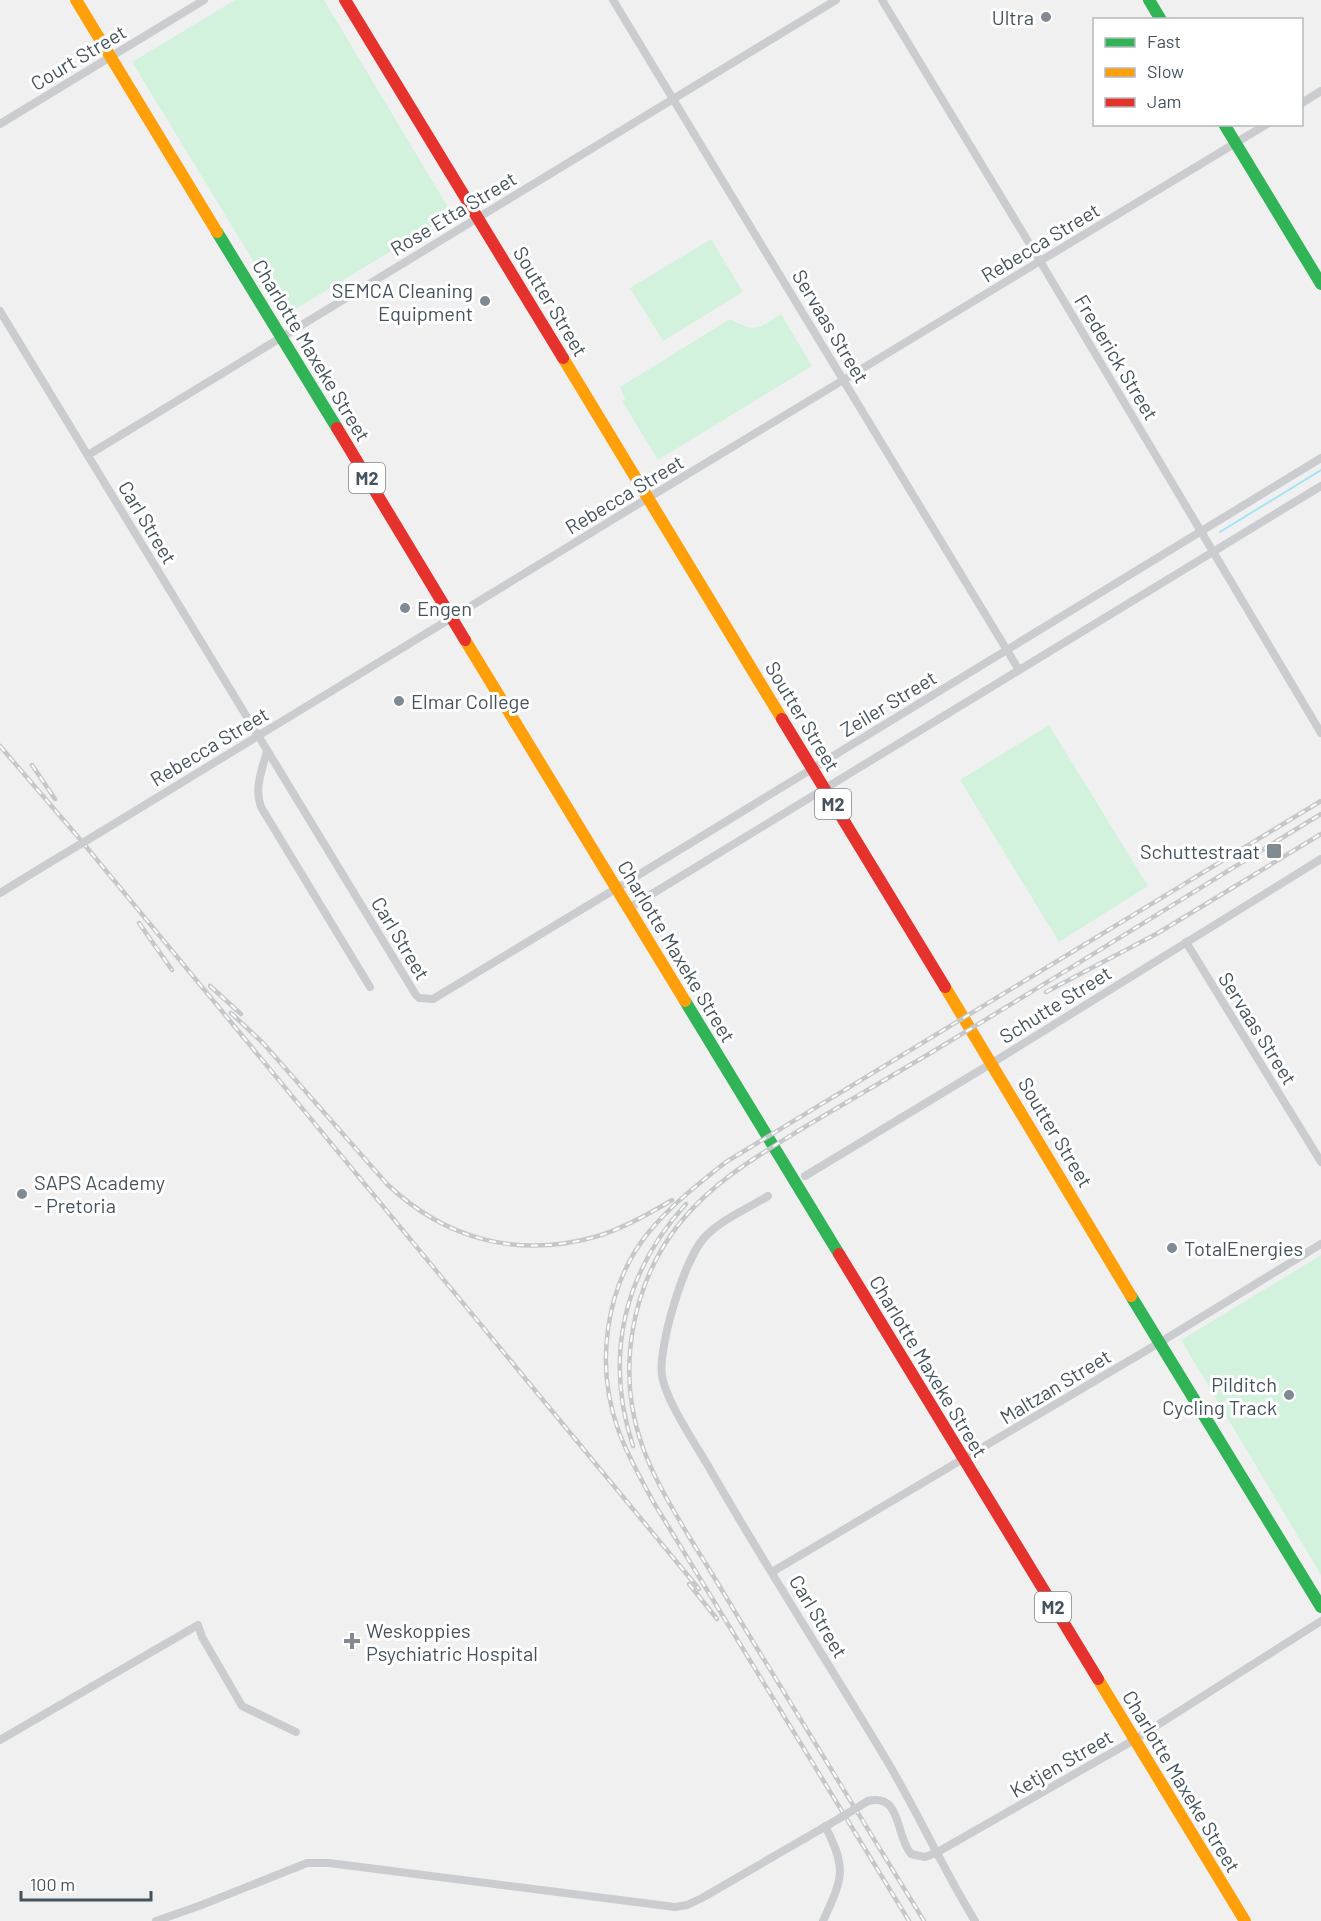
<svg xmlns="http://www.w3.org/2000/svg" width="1321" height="1921" font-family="Barlow,sans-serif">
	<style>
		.green { fill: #d3f2de }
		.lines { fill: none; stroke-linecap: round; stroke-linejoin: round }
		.stream { stroke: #a4e4f3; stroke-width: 2 }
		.street { stroke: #caccd0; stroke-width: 8 }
		.fast { stroke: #30b455; stroke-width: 12 }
		.slow { stroke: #ff9f0a; stroke-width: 12 }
		.jam { stroke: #e5322d; stroke-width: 12 }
		.rail-casing { stroke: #c5c7c9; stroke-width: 4.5 }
		.rail { stroke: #fff; stroke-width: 2; stroke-dasharray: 7; stroke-linecap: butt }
		.street-bridge { stroke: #caccd0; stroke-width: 8 }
		.poi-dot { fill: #818a92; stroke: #fff; stroke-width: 2 }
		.labels { text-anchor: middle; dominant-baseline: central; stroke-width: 6; stroke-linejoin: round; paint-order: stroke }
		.shield { fill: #fff; stroke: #7d878f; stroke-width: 1.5 }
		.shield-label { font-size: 18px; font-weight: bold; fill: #45535f }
		.poi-label { font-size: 20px; fill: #45535f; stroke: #fff; text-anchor: start }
		.street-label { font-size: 20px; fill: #45535f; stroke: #fff }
	</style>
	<rect width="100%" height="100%" fill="#f1f0f0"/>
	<g class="green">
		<path d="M235,0H324L452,214L286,315L132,62Z"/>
		<path d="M711,239L743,292L663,341L630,288Z"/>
		<path d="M781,314L812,366L658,460L622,401L625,399L620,387L730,319C755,333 758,329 781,314Z"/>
		<path d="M1049,725L1148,886L1059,942L960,780Z"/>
		<path d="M1321,1255V1575L1181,1340Z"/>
	</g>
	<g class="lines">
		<path class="stream" d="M1220,532L1321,470"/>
		<g class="street">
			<path d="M613,0L1019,670"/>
			<path d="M882,0L1040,261L1321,733"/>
			<path d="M1302,103L1321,91"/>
			<path d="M0,124L204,0"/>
			<path d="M0,311L416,995L419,998L433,999L617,888L1321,458"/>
			<path d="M88,455L836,0"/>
			<path d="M267,751C262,770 254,788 261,807L370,987"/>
			<path d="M99,833L648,498L1267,124"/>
			<path d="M0,893L49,863"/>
			<path d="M629,908L1321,486"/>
			<path d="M1186,942L1321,1162"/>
			<path d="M805,1176L992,1063L1321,859"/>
			<path d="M768,1196C747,1209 720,1220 704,1238C684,1260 658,1347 662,1375C665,1399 694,1442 707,1464C765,1566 830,1665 890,1766C920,1817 944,1871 975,1921"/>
			<path d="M772,1572L1159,1343L1321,1244"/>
			<path d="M0,1740L198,1625L202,1637L242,1706L296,1732"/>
			<path d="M868,1801C902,1793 895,1835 911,1854L925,1857L936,1853L1134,1740L1321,1621"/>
			<path d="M156,1921L199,1906L307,1863H329L675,1907L687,1905L702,1898L840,1818"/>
			<path d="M823,1921C842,1879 848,1870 825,1826"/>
		</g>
		<g class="fast">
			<path d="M1149,0L1161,20"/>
			<path d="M1224,124L1321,284"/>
			<path d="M217,232L337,428"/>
			<path d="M685,1001L839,1254"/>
			<path d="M1131,1296L1321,1607"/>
		</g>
		<g class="slow">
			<path d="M76,0L217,232"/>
			<path d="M563,358L782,719"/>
			<path d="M465,640L685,1001"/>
			<path d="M945,987L1131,1296"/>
			<path d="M1098,1679L1245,1921"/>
		</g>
		<g class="jam">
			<path d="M345,0L563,358"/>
			<path d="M337,428L465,640"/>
			<path d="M782,719L945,987"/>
			<path d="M839,1254L1098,1679"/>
		</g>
		<g class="rail-casing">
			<g id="rail">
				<path d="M0,746L79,838L699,1589"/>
				<path d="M32,765L55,799"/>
				<path d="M139,923L172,970"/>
				<path d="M210,986L241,1014"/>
				<path d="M1046,992L1158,933L1321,834"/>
				<path d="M231,1013L263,1043L387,1184C446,1240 519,1259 598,1236C624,1228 649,1214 672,1200"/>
				<path d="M633,1446C604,1358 623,1273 686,1204"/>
				<path d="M689,1584L717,1619"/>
				<path d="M909,1921L654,1503C641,1479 627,1455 618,1429C595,1365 605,1287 648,1233C670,1206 698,1184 726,1162L1321,801"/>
				<path d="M924,1921C863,1821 802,1721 741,1622C724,1593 706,1564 688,1535C671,1506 653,1477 642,1445C616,1372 631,1285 679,1224C714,1180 761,1154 808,1125C846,1103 884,1080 922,1058C1056,978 1188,895 1321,814"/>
			</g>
		</g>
		<use href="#rail" class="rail"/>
		<g class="street-bridge">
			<path d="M49,863L99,833"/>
			<path d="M840,1818L868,1801"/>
		</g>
	</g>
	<g class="poi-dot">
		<circle cx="1046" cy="17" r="6"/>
		<circle cx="485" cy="301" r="6"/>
		<circle cx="405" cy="608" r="6"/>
		<circle cx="399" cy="701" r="6"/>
		<rect x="1266" y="843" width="16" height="16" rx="3"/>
		<circle cx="22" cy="1194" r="6"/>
		<circle cx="1172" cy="1248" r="6"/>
		<circle cx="1289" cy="1395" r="6"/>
		<path d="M349 1632h6v6h6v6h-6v6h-6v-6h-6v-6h6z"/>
	</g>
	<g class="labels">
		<g class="shield">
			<rect x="349" y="463" width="36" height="30" rx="4.5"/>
			<rect x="815" y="789" width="36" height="30" rx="4.5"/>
			<rect x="1035" y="1592" width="36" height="30" rx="4.5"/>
		</g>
		<g class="shield-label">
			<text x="367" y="478">M2</text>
			<text x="833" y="804">M2</text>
			<text x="1053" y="1607">M2</text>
		</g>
		<g class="poi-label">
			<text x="1034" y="17" text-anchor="end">Ultra</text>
			<text x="473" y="290" text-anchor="end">SEMCA Cleaning<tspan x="473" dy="23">Equipment</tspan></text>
			<text x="417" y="608">Engen</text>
			<text x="411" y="701">Elmar College</text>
			<text x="1260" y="851" text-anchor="end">Schuttestraat</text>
			<text x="34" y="1182">SAPS Academy<tspan x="34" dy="23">- Pretoria</tspan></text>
			<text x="1184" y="1248">TotalEnergies</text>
			<text x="1277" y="1384" text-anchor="end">Pilditch<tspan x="1277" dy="23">Cycling Track</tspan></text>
			<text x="366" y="1630">Weskoppies<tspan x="366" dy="23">Psychiatric Hospital</tspan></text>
		</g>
		<g class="street-label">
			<text transform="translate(78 57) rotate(-31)">Court Street</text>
			<text transform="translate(453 213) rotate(-31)">Rose Etta Street</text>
			<text transform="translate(1040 242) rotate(-31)">Rebecca Street</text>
			<text transform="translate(551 301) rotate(59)">Soutter Street</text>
			<text transform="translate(831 326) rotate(59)">Servaas Street</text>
			<text transform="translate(312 350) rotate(59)">Charlotte Maxeke Street</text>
			<text transform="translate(1117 357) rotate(59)">Frederick Street</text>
			<text transform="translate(624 494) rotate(-31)">Rebecca Street</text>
			<text transform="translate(148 522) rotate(59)">Carl Street</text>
			<text transform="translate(888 703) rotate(-31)">Zeiler Street</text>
			<text transform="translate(803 716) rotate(59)">Soutter Street</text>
			<text transform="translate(209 746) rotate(-31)">Rebecca Street</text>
			<text transform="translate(401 938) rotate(59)">Carl Street</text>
			<text transform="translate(677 951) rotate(59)">Charlotte Maxeke Street</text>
			<text transform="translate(1055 1004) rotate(-32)">Schutte Street</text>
			<text transform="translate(1258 1028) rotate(58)">Servaas Street</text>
			<text transform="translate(1056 1132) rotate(59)">Soutter Street</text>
			<text transform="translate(929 1366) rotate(59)">Charlotte Maxeke Street</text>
			<text transform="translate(1055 1386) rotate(-31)">Maltzan Street</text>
			<text transform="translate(819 1616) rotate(59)">Carl Street</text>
			<text transform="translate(1061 1763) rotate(-30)">Ketjen Street</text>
			<text transform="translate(1182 1781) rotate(59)">Charlotte Maxeke Street</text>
		</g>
	</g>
	<rect x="1093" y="18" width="210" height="108" fill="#ffffff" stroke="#b5babf" stroke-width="1.5"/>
	<rect x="1105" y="38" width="30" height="9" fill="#30b455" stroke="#b5babf" stroke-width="1.5"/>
	<text x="1147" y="48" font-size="18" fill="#45535f">Fast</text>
	<rect x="1105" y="68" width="30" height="9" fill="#ff9f0a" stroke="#b5babf" stroke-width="1.5"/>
	<text x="1147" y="78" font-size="18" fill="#45535f">Slow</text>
	<rect x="1105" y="98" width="30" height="9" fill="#e5322d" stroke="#b5babf" stroke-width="1.5"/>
	<text x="1147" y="108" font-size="18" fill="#45535f">Jam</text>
	<path d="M21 1891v9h130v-9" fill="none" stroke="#45535f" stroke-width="3"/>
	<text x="30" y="1891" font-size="18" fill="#45535f" stroke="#ffffff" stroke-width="4.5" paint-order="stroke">100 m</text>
</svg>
